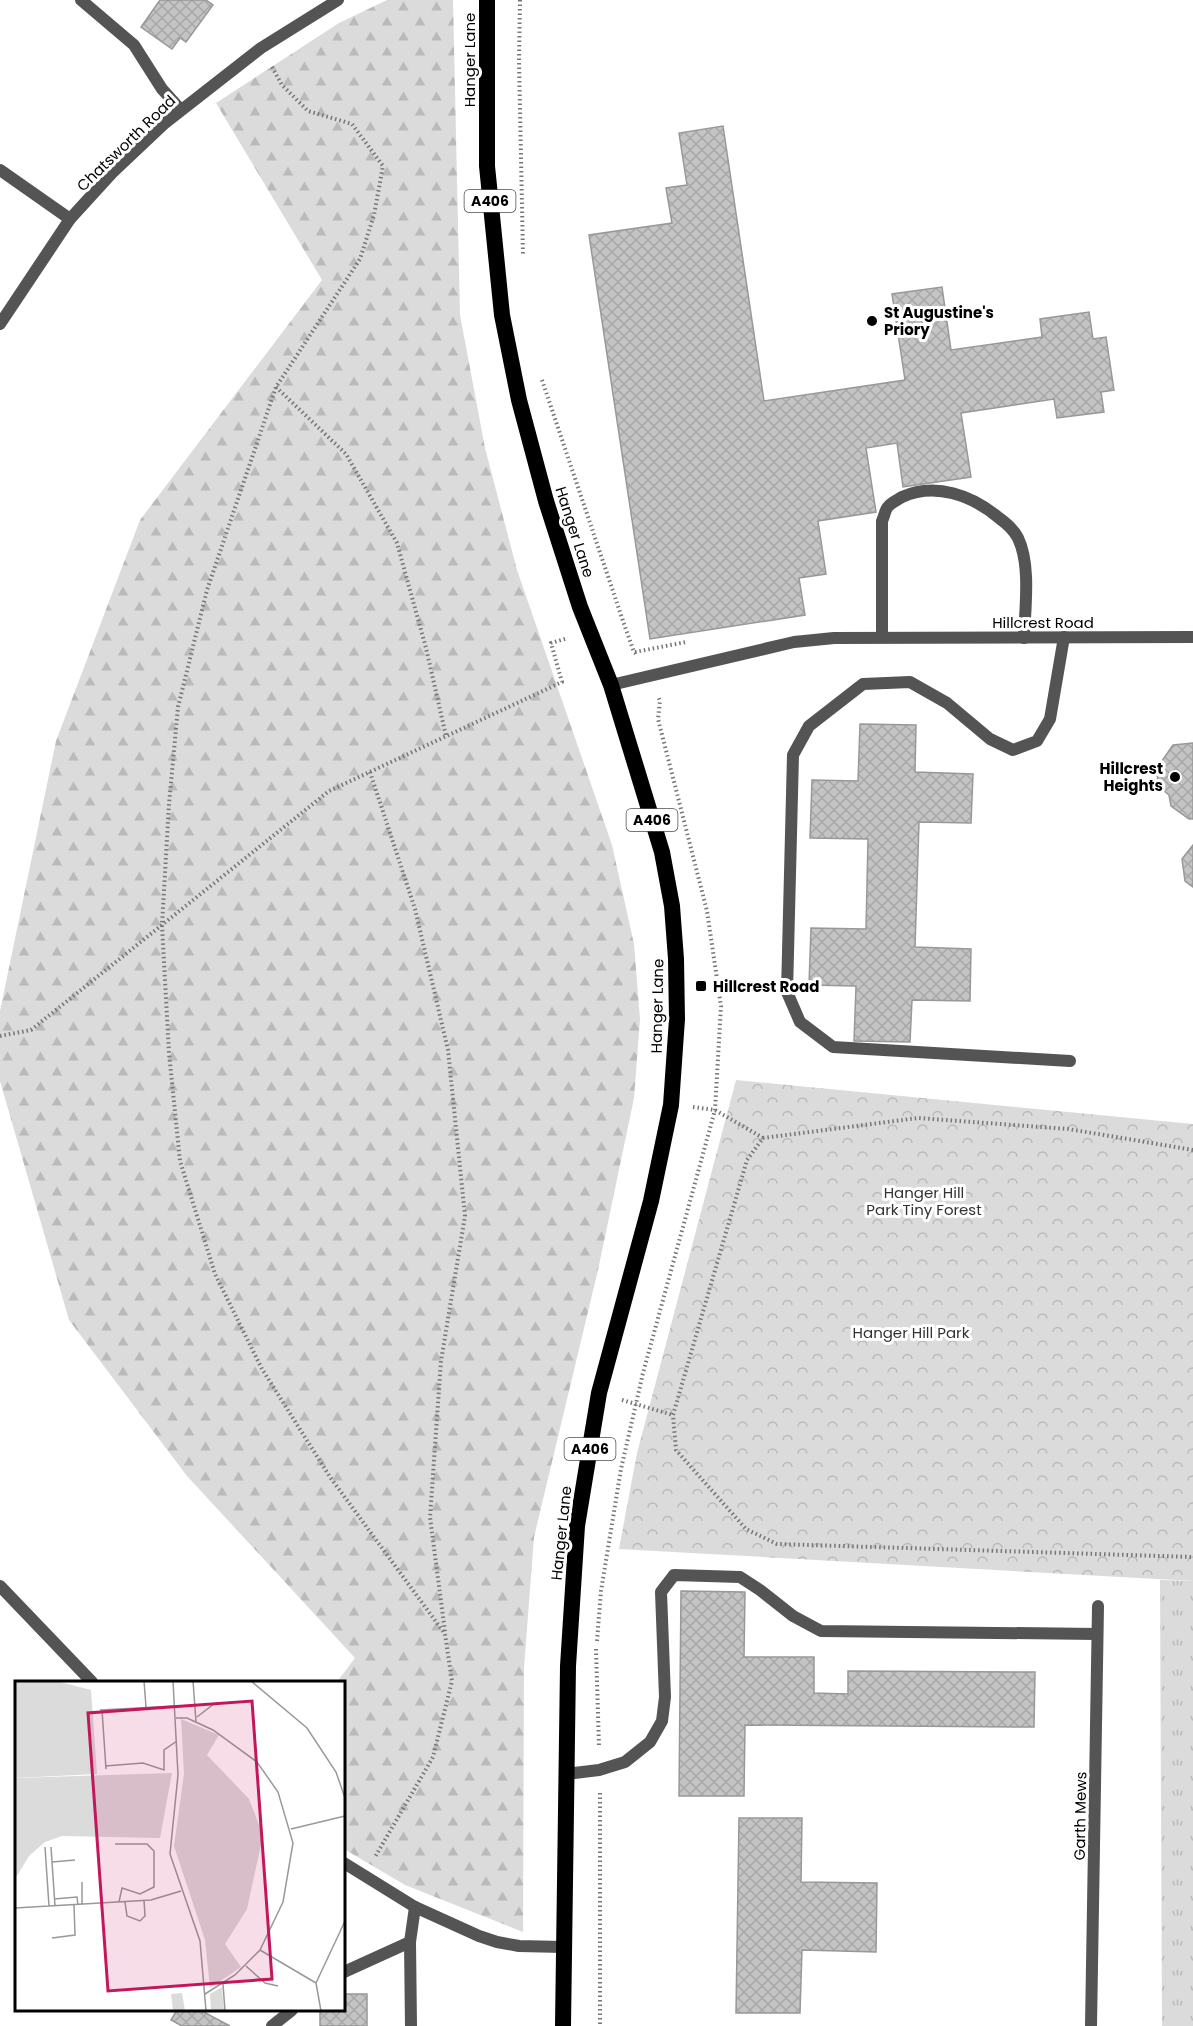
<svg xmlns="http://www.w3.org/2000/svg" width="1193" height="2026" font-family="Poppins,sans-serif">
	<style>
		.grass { fill: url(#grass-tufts) }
		.forest { fill: url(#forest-firs) }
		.park { fill: url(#park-crowns) }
		.building { fill: url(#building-cross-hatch); stroke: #989898; stroke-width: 1.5 }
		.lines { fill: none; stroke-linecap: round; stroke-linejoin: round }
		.path { stroke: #767676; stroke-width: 4; stroke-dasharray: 1.5 3; stroke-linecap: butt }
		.service { stroke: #545454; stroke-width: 12 }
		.pedestrian { stroke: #545454; stroke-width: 12 }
		.minor { stroke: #545454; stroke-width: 12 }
		.trunk { stroke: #000; stroke-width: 16 }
		.poi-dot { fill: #000; stroke: #fff; stroke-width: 2 }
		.labels { text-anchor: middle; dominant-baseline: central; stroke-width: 6; stroke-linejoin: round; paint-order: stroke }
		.shield { fill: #fff; stroke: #4c4c4c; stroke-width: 1.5 }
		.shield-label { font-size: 14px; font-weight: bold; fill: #000 }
		.street-label { font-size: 15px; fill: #000; stroke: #fff }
		.poi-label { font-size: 15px; font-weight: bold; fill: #000; stroke: #fff; text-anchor: start }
		.park-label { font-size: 15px; fill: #323232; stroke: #fff }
		.inset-road { fill: none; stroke: #999; stroke-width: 1.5 }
		.view { fill: #c2185b; fill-opacity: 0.15; stroke: #c2185b; stroke-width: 3 }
		.inset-edge { fill: none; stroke: #000; stroke-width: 3 }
	</style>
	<defs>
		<pattern id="grass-tufts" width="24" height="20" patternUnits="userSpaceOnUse" patternTransform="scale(1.5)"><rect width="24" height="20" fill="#dbdbdb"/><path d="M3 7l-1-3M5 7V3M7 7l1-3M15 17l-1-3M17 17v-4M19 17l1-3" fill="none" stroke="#bababa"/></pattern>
		<pattern id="forest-firs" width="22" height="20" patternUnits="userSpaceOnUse" patternTransform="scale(1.5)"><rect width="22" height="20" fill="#dbdbdb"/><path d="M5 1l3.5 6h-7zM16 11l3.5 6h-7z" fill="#bababa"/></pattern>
		<pattern id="park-crowns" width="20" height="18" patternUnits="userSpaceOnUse" patternTransform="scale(1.5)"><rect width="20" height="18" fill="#dbdbdb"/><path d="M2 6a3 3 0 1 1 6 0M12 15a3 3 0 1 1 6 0" fill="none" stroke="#bababa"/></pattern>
		<pattern id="building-cross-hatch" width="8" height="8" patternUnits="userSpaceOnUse" patternTransform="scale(1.5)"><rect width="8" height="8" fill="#c4c4c4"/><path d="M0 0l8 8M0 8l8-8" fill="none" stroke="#a7a7a7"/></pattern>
	</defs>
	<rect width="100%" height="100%" fill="#fff"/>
	<path class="grass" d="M1160,1580L1193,1581V2026H1162Z"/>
	<path class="forest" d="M387,0H453L460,315L485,448L517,570L612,845L634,944L640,1019L634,1098L598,1270L534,1537L524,1668L523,1932L405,1885L344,1849V1682H337L355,1658L187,1476L69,1320L0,1081V1011L56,741L140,520L322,280L216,103L339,23Z"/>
	<path class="park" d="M736,1080L1193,1124V1581L619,1549L637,1453Z"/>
	<g class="building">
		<path d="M160,0H206L213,5L186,42L180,38L172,49L141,27Z"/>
		<path d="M723,126L764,401L905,380L892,294L942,287L951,350L1042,337L1040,319L1089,312L1093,339L1106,337L1114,390L1101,392L1104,412L1057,418L1054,399L961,413L971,477L903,487L897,443L866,448L876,512L818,521L826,574L799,578L805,615L650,639L589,235L672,223L666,188L687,185L679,133Z"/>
		<path d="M860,724L916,725L915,772L973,774L971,823L919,822L915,947L971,949L970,1001L912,1000L910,1042L854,1041L856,986L809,985L811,928L866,929L868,839L810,838L812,780L858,781Z"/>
		<path d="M1193,743V819H1189L1171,806L1169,795L1158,786L1157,768L1173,745Z"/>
		<path d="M1193,845V887L1185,881L1182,859Z"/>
		<path d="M681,1591L745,1592L744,1657H814V1693L848,1694V1671L1035,1672L1034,1727L745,1725L744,1796H679Z"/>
		<path d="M739,1818H802L801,1882L877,1883L876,1952L802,1950L800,2013H736Z"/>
		<path d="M344,1994H367V2026H320V2010H344Z"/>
		<path d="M177,2010H200L230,2026H182L171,2020Z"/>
	</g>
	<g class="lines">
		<g class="path">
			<path d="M520,0L519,61L523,254"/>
			<path d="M272,67L282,85L308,111L352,124L383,166L374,215L360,259L276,387L207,590L178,707L169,804L162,925L169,1053L180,1161L215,1274L262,1369L330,1477L445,1634L452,1681L433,1757L375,1857"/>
			<path d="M542,380L623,621L634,652L638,655"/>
			<path d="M276,387L346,454L397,543L426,648L446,736"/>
			<path d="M635,652L686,642"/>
			<path d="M370,772L415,909L448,1050L465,1216L441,1361L430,1517L445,1632"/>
			<path d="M0,1036L31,1030L329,791L562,682L551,643L568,638"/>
			<path d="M693,1107L715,1110L763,1138"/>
			<path d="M1193,1150L1068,1129L918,1118L763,1138L747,1160L673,1415L676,1450L746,1529L777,1544L1193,1557"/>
			<path d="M622,1400L673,1415"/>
			<path d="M597,1641L601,1591L621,1469L643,1373L715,1110L721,1006L707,911L658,719L660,701L658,696"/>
			<path d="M596,1649L599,1746"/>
			<path d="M600,1793V2026"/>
		</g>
		<g class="service">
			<path d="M81,0L134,45L162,89L181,110"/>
			<path d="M882,637V521C884,517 885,511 887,508C890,503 897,500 902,497C935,482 972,495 999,518C1006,523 1014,530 1018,538C1031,565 1025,608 1024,638"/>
			<path d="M1064,637L1050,719L1037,741L1013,750L990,739L947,703L910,682L863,684L809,726L793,755L787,992L800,1022L833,1047L1070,1061"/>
			<path d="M566,1774L599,1770L625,1762L650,1742L662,1721L665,1697L661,1592L674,1575L740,1577L760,1590L793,1616L821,1631L1097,1634"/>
			<path d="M344,1972L410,1942"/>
			<path d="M272,2026L292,2010"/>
		</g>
		<path class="pedestrian" d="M1091,2026L1098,1606"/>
		<g class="minor">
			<path d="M0,170L70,219"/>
			<path d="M0,324L70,219L112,173L165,123L261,48L338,0"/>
			<path d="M611,685L794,642L834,638L1193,637"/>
			<path d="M0,1586L92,1682"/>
			<path d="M344,1863L415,1907L479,1936L497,1942L519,1946L563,1947"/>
			<path d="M411,2026L410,1942L415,1907"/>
		</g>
		<path class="trunk" d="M487,0V166L502,315L519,400L546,501L580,607L611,685L662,852L672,906L676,959L677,1019L671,1105L651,1201L599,1393L577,1526L568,1666L563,2026"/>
	</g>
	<g class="poi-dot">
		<circle cx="872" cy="321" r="6"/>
		<circle cx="1175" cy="777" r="6"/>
		<rect x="695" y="980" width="12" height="12" rx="3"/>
	</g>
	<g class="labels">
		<g class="shield">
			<rect x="464.5" y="190" width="51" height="22" rx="4.5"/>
			<rect x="626.5" y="809" width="51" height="22" rx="4.5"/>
			<rect x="564.5" y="1438" width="51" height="22" rx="4.5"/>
		</g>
		<g class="shield-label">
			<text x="490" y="201">A406</text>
			<text x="652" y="820">A406</text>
			<text x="590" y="1449">A406</text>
		</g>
		<g class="street-label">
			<text transform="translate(469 60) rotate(-90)">Hanger Lane</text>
			<text transform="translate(126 143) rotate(-44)">Chatsworth Road</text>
			<text transform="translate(575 532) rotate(72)">Hanger Lane</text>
			<text x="1043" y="622">Hillcrest Road</text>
			<text transform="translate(657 1006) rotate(-89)">Hanger Lane</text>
			<text transform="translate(561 1533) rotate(-84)">Hanger Lane</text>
			<text transform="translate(1080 1816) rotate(-89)">Garth Mews</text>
		</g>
		<g class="poi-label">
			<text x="884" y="312">St Augustine's<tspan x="884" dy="17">Priory</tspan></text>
			<text x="1163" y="768" text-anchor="end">Hillcrest<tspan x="1163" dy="17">Heights</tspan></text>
			<text x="713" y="986">Hillcrest Road</text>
		</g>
		<g class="park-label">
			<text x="924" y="1192">Hanger Hill<tspan x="924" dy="17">Park Tiny Forest</tspan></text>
			<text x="911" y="1332">Hanger Hill Park</text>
		</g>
	</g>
	<g transform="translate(15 1681)">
		<rect width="330" height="330" fill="#fff"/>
		<path d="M0,0H41L76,9L82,93L0,97Z" fill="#dbdbdb"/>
		<path d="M166,38L204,54L192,74L234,118L248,154L232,228L210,263L226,286L195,307L190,259L159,165L169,93ZM207,306L209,330H196L195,313Z" fill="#dbdbdb"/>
		<path d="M157,92L145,157L47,155L30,161L14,175L0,198V97ZM167,312L170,330H158L156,313Z" fill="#dbdbdb"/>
		<path class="inset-road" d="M129,0L131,26M158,0L163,94L155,173L185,260L191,330M178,0L181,41M236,0L292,47L321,91L330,117M85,29L160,25M87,29L91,88M182,36L200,22M161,37H172L198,49L242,81L263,111L278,162L268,221L245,269L220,294L190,313M90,85L128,82L149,89V69L162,60M276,148L330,135M100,163H132L139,170V206L125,213L107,207L104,221M30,166L34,225M36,166L40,225M37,181L60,179M39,218L62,216L63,224M110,221L112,235L125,240L130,235L129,219M67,223V201M0,227L136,219L166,210M37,257L60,254L59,224M245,269L301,302M231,285L250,302L263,305M208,303L210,330M306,330L301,302L330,240"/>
		<path class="view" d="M237,20L257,298L93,310L73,32Z"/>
		<rect width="330" height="330" class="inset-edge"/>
	</g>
</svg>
